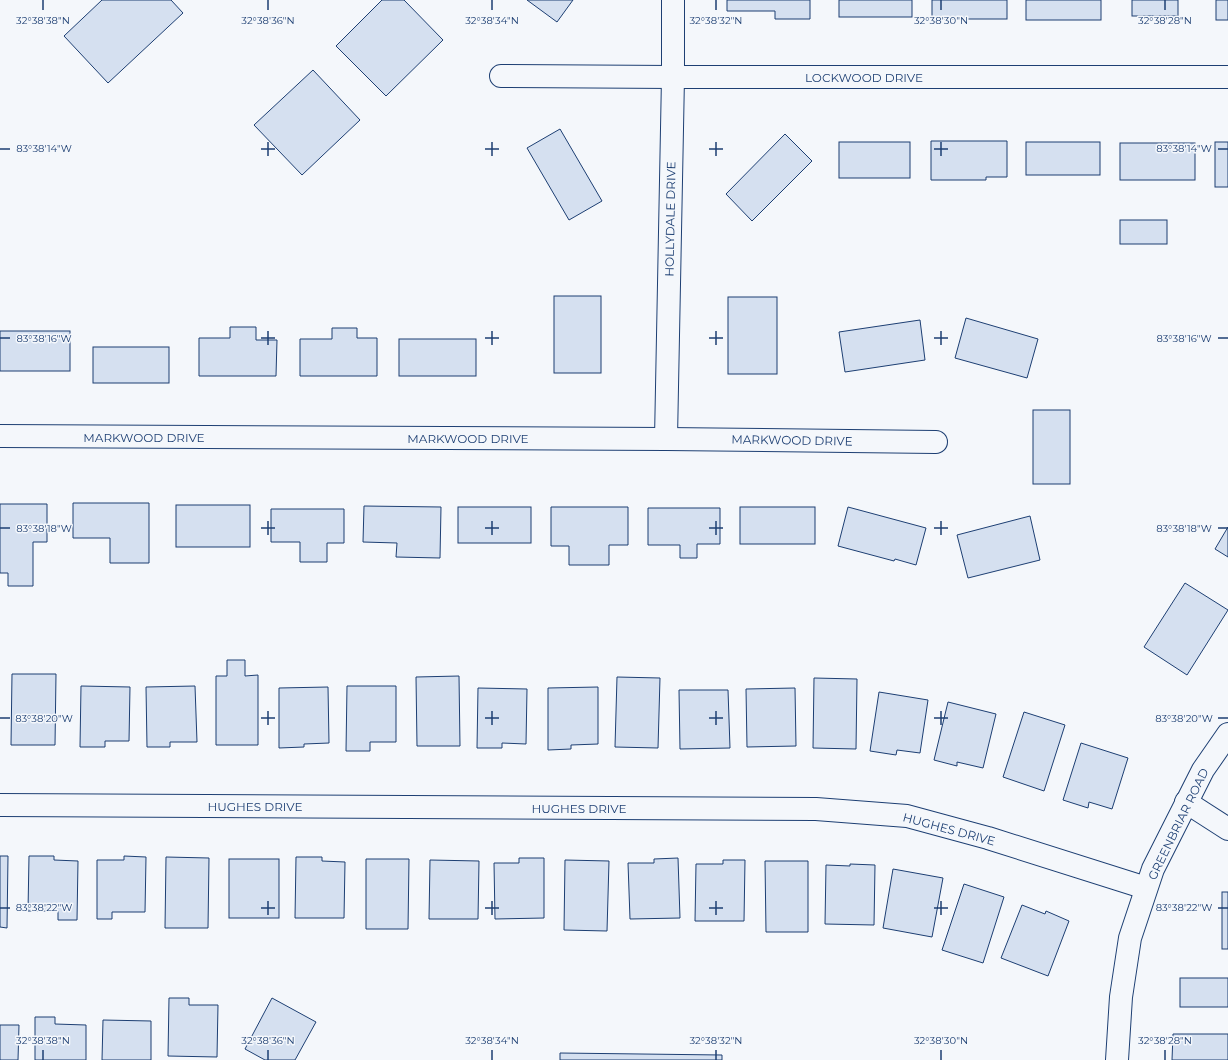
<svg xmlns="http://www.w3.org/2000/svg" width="1228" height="1060" font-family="Montserrat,sans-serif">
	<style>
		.building { fill: #d5e0f0; stroke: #1d3f73 }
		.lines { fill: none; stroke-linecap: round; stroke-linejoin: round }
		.minor-casing { stroke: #1d3f73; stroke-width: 24 }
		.minor { stroke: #f4f7fb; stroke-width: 22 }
		.ticks { fill: none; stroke: #1d3f73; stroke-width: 1.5 }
		.labels { text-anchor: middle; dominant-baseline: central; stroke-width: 3; stroke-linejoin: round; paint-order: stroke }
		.street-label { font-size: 12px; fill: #1d3f73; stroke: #f4f7fb }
		.ticks-label { font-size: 10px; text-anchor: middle; fill: #1d3f73; stroke: #f4f7fb; stroke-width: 3; stroke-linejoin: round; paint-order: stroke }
	</style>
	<rect width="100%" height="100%" fill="#f4f7fb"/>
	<g class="building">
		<path d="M102,0H171L183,13L108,83L64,36Z"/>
		<path d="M382,0H404L443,40L386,96L336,46Z"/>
		<path d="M527,0H573L557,22Z"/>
		<path d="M727,0H810V19H775V11H727Z"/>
		<rect x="839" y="0" width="73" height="17"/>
		<rect x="932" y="0" width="75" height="19"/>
		<rect x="1026" y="0" width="75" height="20"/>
		<rect x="1132" y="0" width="46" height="16"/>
		<rect x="1216" y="0" width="12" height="20"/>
		<path d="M313,70L360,120L302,175L254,125Z"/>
		<path d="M560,129L602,201L569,220L527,148Z"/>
		<path d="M785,134L812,161L752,221L726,194Z"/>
		<path d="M931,141H1007V177H986V180H931Z"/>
		<rect x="839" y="142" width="71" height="36"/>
		<rect x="1026" y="142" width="74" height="33"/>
		<rect x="1215" y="142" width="13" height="45"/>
		<rect x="1120" y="143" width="75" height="37"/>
		<rect x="1120" y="220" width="47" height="24"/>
		<rect x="554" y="296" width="47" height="77"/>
		<rect x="728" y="297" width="49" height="77"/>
		<path d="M966,318L1038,339L1027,378L955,358Z"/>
		<path d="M920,320L925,360L845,372L839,332Z"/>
		<path d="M230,327H256V340H277L276,376H199V338H230Z"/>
		<path d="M332,328H357V338H377V376H300V339H332Z"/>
		<rect x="0" y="331" width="70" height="40"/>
		<rect x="399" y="339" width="77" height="37"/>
		<rect x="93" y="347" width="76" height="36"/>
		<rect x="1033" y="410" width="37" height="74"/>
		<path d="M73,503H149V563H110V538H73Z"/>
		<path d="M0,504H47V542H33V586H8V573H0Z"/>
		<rect x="176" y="505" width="74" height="42"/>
		<path d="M364,506L441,507L440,558L396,557L397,543L363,542Z"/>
		<rect x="458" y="507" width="73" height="36"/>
		<path d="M551,507H628V545H609V565H569V546H551Z"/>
		<rect x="740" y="507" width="75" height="37"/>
		<path d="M848,507L926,528L916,565L895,559L894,561L838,546Z"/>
		<path d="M648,508H720V544H697V558H680V545H648Z"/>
		<path d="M271,509H344V543H327V562H300V542H271Z"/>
		<path d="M1030,516L1040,560L968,578L957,535Z"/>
		<path d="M1228,527V557L1215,549Z"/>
		<path d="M1185,583L1228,610L1187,675L1144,647Z"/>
		<path d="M227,660H245V676L258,675V745H216V676H227Z"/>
		<path d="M12,674H56L55,745H11Z"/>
		<path d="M459,676L460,746H417L416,677Z"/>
		<path d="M617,677L660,678L658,748L615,747Z"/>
		<path d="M814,678L857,679L856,749L813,748Z"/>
		<path d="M81,686L130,687L129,741H105V747H80Z"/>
		<path d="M195,686L197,742H170V747H147L146,687Z"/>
		<path d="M347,686H396V742H370V751H346Z"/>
		<path d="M328,687L329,743L304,744V747L279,748V688Z"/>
		<path d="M598,687V744L571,745V749L548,750V688Z"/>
		<path d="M478,688L527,689L526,744L502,743V748H477Z"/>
		<path d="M795,688L796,746L747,747L746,689Z"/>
		<path d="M679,690H728L730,748L680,749Z"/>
		<path d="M879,692L928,700L920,753L897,750L896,755L870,751Z"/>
		<path d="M948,702L996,714L983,768L957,762V766L934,760Z"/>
		<path d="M1024,712L1065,725L1044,791L1003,777Z"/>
		<path d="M1081,743L1128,758L1112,809L1089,802L1088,808L1063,800Z"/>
		<path d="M0,856H8L7,928L0,927Z"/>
		<path d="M29,856H54V860L78,861L77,920H58V911H28Z"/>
		<path d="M124,856L146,857L145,912H112V919H97V860H124Z"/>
		<path d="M166,857L209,858L208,928H165Z"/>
		<path d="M296,857H322V861L345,862L344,918H295Z"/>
		<path d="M519,858H544V918L495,919L494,863H519Z"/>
		<path d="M678,858L680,918L630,919L628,863H654V859Z"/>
		<rect x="229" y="859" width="50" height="59"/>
		<path d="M366,859H409L408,929H366Z"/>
		<path d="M430,860L479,861L478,919H429Z"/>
		<path d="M565,860L609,861L607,931L564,930Z"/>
		<path d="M723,860H745L744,921H695L696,864H723Z"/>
		<path d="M765,861H808V932H766Z"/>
		<path d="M850,864L875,865L874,925L825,924L826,865L850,866Z"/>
		<path d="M893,869L943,878L932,937L883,928Z"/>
		<path d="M964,884L1004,897L983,963L942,950Z"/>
		<rect x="1222" y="892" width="6" height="57"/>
		<path d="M1022,905L1045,914L1046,911L1069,921L1048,976L1001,958Z"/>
		<rect x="1180" y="978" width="48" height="29"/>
		<path d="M169,998H189V1005H218L217,1057L168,1056Z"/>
		<path d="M272,998L316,1022L295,1060H265L245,1049Z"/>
		<path d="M35,1017H55V1024L86,1025V1060H35Z"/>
		<path d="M103,1020L151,1021V1060H102Z"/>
		<path d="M0,1025H19L18,1060H0Z"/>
		<path d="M1173,1034H1228V1060H1172Z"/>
		<path d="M560,1053L722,1055V1060H560Z"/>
	</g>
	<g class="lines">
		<g class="minor-casing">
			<g id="minor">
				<path d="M501,76L673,77H1228"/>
				<path d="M0,436L666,439L936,442"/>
				<path d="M666,439L673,77V0"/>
				<path d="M1186,802L1228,829"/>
				<path d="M0,805L816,809L907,816L988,838L1146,888"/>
				<path d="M1117,1060L1121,997L1130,938L1153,869L1203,770L1228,734"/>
			</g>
		</g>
		<use href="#minor" class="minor"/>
	</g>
	<path class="ticks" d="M43,0V10M268,0V10M492,0V10M716,0V10M941,0V10M1165,0V10M268,142V156M492,142V156M716,142V156M941,142V156M0,149H10M261,149H275M485,149H499M709,149H723M934,149H948M1218,149H1228M268,331V345M492,331V345M716,331V345M941,331V345M0,338H10M261,338H275M485,338H499M709,338H723M934,338H948M1218,338H1228M268,521V535M492,521V535M716,521V535M941,521V535M0,528H10M261,528H275M485,528H499M709,528H723M934,528H948M1218,528H1228M268,711V725M492,711V725M716,711V725M941,711V725M0,718H10M261,718H275M485,718H499M709,718H723M934,718H948M1218,718H1228M268,901V915M492,901V915M716,901V915M941,901V915M0,908H10M261,908H275M485,908H499M709,908H723M934,908H948M1218,908H1228M43,1050V1060M268,1050V1060M492,1050V1060M716,1050V1060M941,1050V1060M1165,1050V1060"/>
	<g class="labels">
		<g class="street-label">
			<text x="864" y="77">LOCKWOOD DRIVE</text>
			<text transform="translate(670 219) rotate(-89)">HOLLYDALE DRIVE</text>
			<text x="144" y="437">MARKWOOD DRIVE</text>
			<text x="468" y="438">MARKWOOD DRIVE</text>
			<text transform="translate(792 440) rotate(1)">MARKWOOD DRIVE</text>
			<text x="255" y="806">HUGHES DRIVE</text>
			<text x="579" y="808">HUGHES DRIVE</text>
			<text transform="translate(1178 824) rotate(-64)">GREENBRIAR ROAD</text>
			<text transform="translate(949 829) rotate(15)">HUGHES DRIVE</text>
		</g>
	</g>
	<g class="ticks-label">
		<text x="43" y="24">32°38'38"N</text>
		<text x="268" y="24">32°38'36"N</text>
		<text x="492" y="24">32°38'34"N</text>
		<text x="716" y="24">32°38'32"N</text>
		<text x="941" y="24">32°38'30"N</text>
		<text x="1165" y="24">32°38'28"N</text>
		<text x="1184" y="152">83°38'14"W</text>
		<text x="44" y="152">83°38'14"W</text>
		<text x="1184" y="342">83°38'16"W</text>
		<text x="44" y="342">83°38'16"W</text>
		<text x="1184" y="532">83°38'18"W</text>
		<text x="44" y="532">83°38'18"W</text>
		<text x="1184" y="722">83°38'20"W</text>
		<text x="44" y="722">83°38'20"W</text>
		<text x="1184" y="911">83°38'22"W</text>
		<text x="44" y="911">83°38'22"W</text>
		<text x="43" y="1044">32°38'38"N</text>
		<text x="268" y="1044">32°38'36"N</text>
		<text x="492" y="1044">32°38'34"N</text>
		<text x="716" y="1044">32°38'32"N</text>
		<text x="941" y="1044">32°38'30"N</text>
		<text x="1165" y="1044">32°38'28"N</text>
	</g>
</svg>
